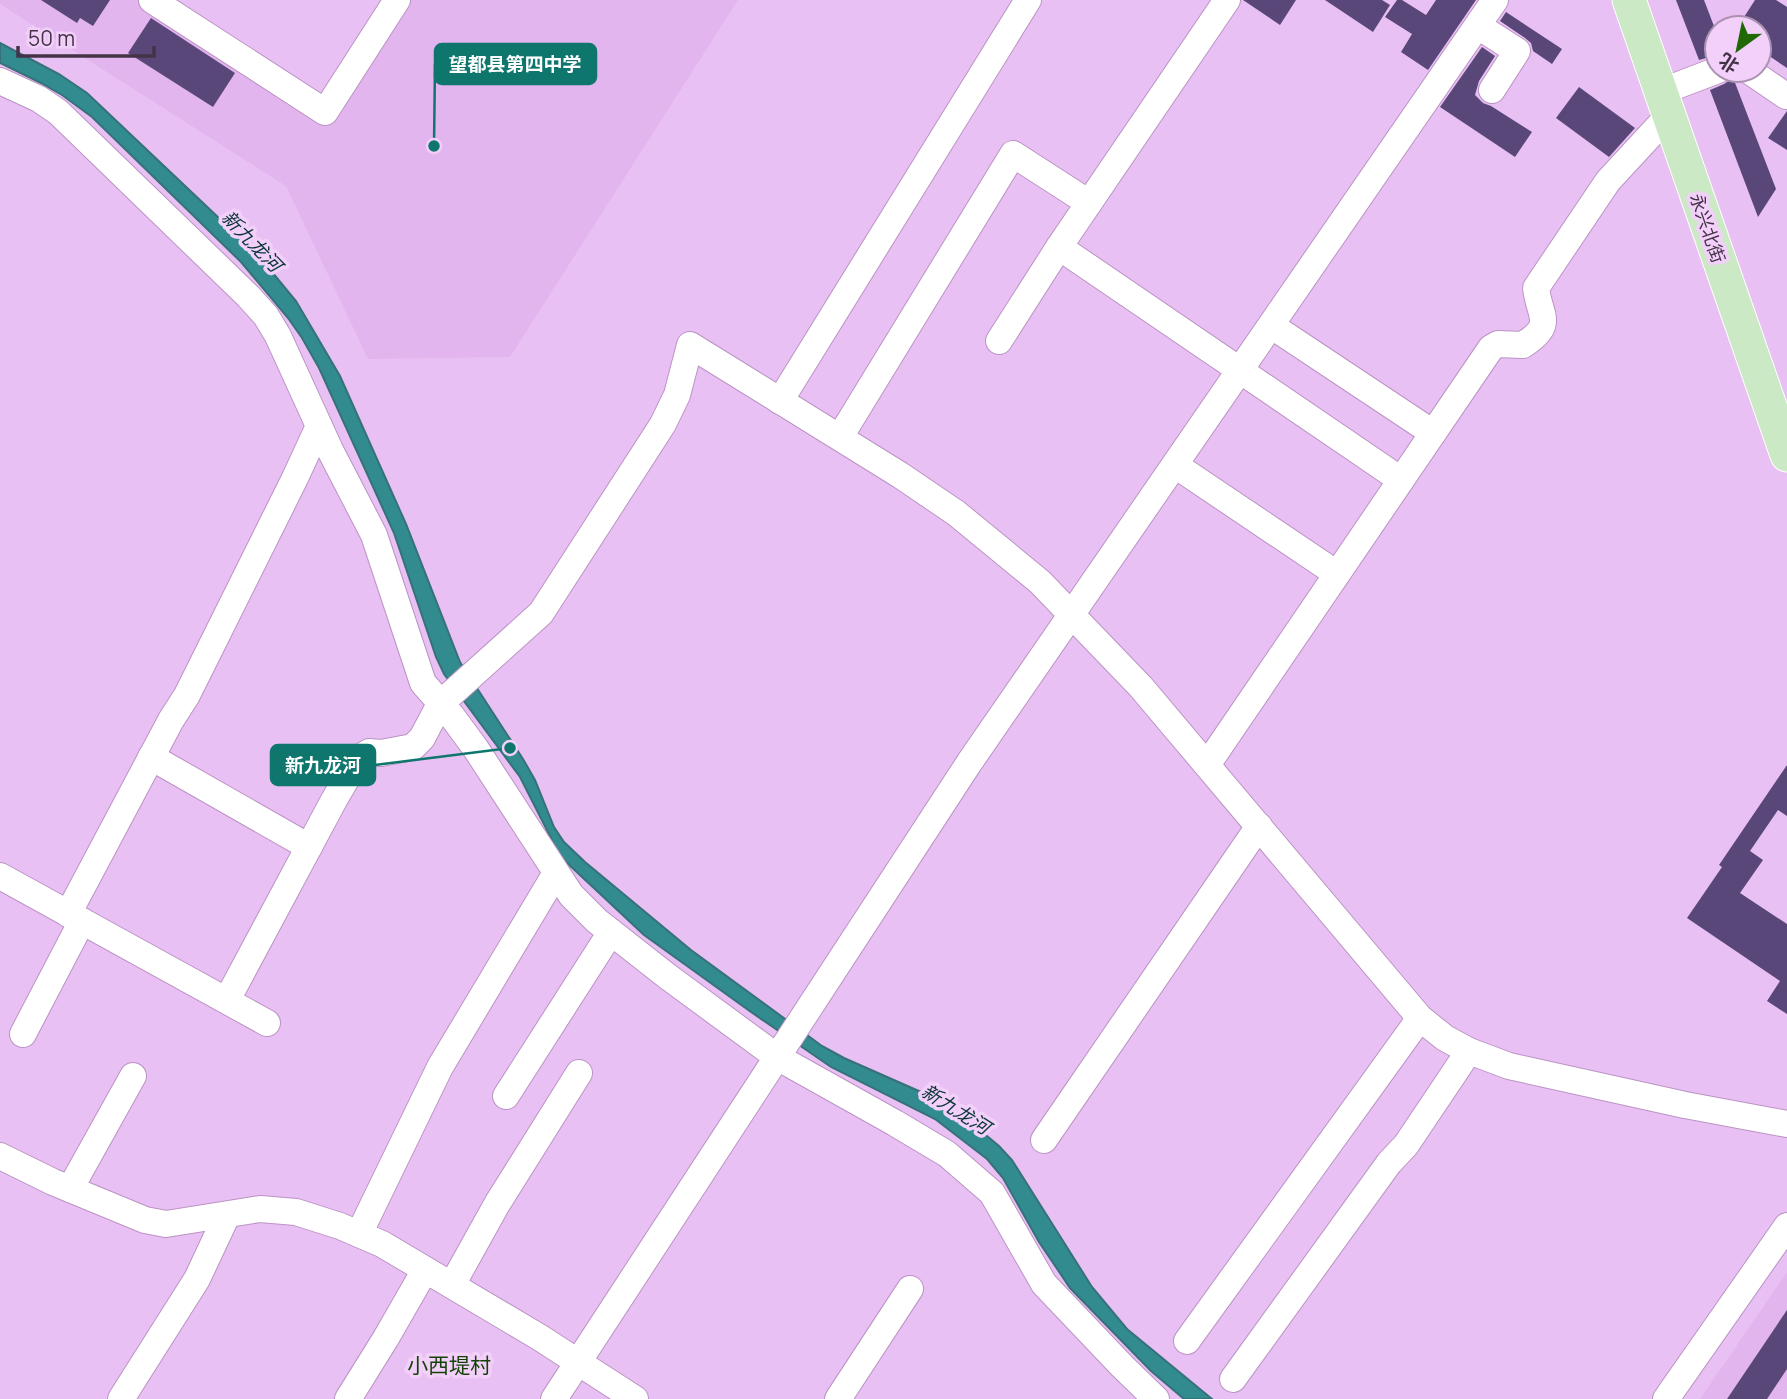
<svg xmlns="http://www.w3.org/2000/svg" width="1787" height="1399" font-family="Manrope,'Noto Sans SC',sans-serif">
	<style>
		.built { fill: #e3b5ee }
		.water { fill: #318b8f; stroke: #377179; stroke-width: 2 }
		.building { fill: #594779 }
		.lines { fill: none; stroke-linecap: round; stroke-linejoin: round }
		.minor-casing { stroke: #bb93c4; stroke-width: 28 }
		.major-casing { stroke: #fff; stroke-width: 35 }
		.minor { stroke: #fff; stroke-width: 26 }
		.major { stroke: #cbe9c4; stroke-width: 33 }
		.labels { text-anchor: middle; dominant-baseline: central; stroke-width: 7; stroke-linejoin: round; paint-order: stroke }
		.street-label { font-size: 18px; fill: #443347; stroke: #f2d0fa }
		.water-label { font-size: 19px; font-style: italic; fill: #093436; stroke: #f2d0fa }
		.quarter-label { font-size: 21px; fill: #144206; stroke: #f2d0fa }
		.leader { fill: none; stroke: #0f766e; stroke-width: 2.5 }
		.callout-dot { fill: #0f766e; stroke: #f2d0fa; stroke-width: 2.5 }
		.callout { fill: #0f766e; stroke: #0f766e; stroke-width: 2.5 }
		.callout-label { font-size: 19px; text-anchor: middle; font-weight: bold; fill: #fff }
	</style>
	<rect width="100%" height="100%" fill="#e9c0f3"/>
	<g class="built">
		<path d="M0,0H172L337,106L405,0H738L510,357L368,359L286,186L0,4Z"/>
		<path d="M1787,1272V1399H1700Z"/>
	</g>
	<path class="water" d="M0,43L59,74L87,93L258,255L296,301L340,376L406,524L460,662L523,759L535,780L554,827L564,842L585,862L691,950L822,1046L844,1058L921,1092L975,1126L999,1146L1012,1160L1092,1287L1127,1329L1212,1399H1184L1151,1371L1070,1288L1039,1242L1003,1178L987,1159L935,1119L831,1067L751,1012L644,935L565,861L558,852L520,777L444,674L436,657L394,533L319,368L302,338L288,318L241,262L92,117L62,95L41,83L0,63Z"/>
	<g class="building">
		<path d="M41,0H110L93,26L80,18L77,23Z"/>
		<path d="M1243,0H1296L1280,25Z"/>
		<path d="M1325,0H1382L1390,5L1373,32Z"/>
		<path d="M1397,0H1402L1426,15L1436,0H1476L1428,70L1401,52L1412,34L1385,17Z"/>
		<path d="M1676,0H1704L1717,34V55L1699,60Z"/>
		<path d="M1755,0H1776L1787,7V68L1759,49V28H1737Z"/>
		<path d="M1506,12L1562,49L1552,64L1533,51L1531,43L1525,38L1500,21Z"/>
		<path d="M151,18L235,73L213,107L128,53Z"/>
		<path d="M1482,47L1495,56L1479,81L1475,95L1483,103L1491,106L1532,132L1515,157L1440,107Z"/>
		<path d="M1732,75L1776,189L1758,217L1710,90L1724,84L1730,80Z"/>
		<path d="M1579,87L1635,128L1609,157L1556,118Z"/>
		<path d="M1787,111V150L1768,138Z"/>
		<path d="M1787,765V816L1778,810L1750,851L1763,860L1740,893L1787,924V1014L1767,1001L1780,981L1687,918L1722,867L1719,865Z"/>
		<path d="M1787,1310V1369L1767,1399H1727Z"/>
	</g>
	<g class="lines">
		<g class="minor-casing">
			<g id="minor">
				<path d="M152,0L325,112L397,0"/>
				<path d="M1478,26L1517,51L1492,90"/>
				<path d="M1748,70L1786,96"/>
				<path d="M0,81L39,99L58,112L248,296L266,316L278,336L330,450L374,535L423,683L451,715L476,749L571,895L597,921L667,976L777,1057L895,1123L947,1154L992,1193L1044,1284L1122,1366L1156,1399"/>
				<path d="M1676,86L1718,70"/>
				<path d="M1059,247L1401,480"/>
				<path d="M1272,326L1433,433"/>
				<path d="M999,341L1059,247L1227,0"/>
				<path d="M780,401L1028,0"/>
				<path d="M840,437L1013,154L1089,203"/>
				<path d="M1175,465L1337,574"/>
				<path d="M151,757L309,847"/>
				<path d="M1207,765L1491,348L1498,344L1523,345C1556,324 1539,316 1536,288L1608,181L1669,115"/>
				<path d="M0,876L267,1023"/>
				<path d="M68,914L171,720L187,695L295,478L319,426"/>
				<path d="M227,1000L334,800L358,759L369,752L381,753L413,747L422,738L440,704L541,613L663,424L677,395L690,345L900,475L956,513L1040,582L1141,687L1420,1018L1445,1038L1469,1051L1509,1066L1685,1105L1787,1124"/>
				<path d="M23,1034L82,921"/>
				<path d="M506,1096L611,932"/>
				<path d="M1044,1140L1259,826"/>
				<path d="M0,1156L53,1182L145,1220L166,1224L260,1209L296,1212L340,1226L382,1244L539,1337L635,1399"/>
				<path d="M70,1189L133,1076"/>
				<path d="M359,1234L440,1067L556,873"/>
				<path d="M452,1285L497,1204L579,1073"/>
				<path d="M1187,1341L1420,1018"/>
				<path d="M1233,1379L1389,1163L1406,1145L1469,1051"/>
				<path d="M121,1399L197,1279L227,1215"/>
				<path d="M348,1399L386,1338L425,1270"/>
				<path d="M554,1399L969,763L1495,0"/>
				<path d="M838,1399L910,1289"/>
				<path d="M1666,1399L1787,1226"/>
			</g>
		</g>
		<g class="major-casing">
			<path id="major" d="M1629,0L1787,455"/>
		</g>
		<use href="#minor" class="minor"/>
		<use href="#major" class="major"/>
	</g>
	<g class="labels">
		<g class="street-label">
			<text transform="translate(1708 228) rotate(71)">永兴北街</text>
		</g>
		<g class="water-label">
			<text transform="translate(252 241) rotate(46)">新九龙河</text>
			<text transform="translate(956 1109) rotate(32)">新九龙河</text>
		</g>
		<g class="quarter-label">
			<text x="449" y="1365">小西堤村</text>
		</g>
	</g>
	<path class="leader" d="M434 146L435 64M510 748L375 765"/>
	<g class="callout-dot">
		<circle cx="434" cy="146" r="7"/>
		<circle cx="510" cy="748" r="7"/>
	</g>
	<g class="callout">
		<rect x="435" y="44" width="161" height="40" rx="7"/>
		<rect x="271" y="745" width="104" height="40" rx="7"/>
	</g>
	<g class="callout-label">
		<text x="515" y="71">望都县第四中学</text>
		<text x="323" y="772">新九龙河</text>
	</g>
	<g transform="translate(1738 49) rotate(213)"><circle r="33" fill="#f2d0fa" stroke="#ac91b2" stroke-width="2"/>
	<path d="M0-5L12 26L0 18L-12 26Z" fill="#1f6904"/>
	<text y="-10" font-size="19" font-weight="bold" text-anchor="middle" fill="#443347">北</text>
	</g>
	<path d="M18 46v10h136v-10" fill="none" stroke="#443347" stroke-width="3.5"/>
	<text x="28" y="46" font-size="21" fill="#443347" stroke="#f2d0fa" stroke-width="5" paint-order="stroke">50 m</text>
</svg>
